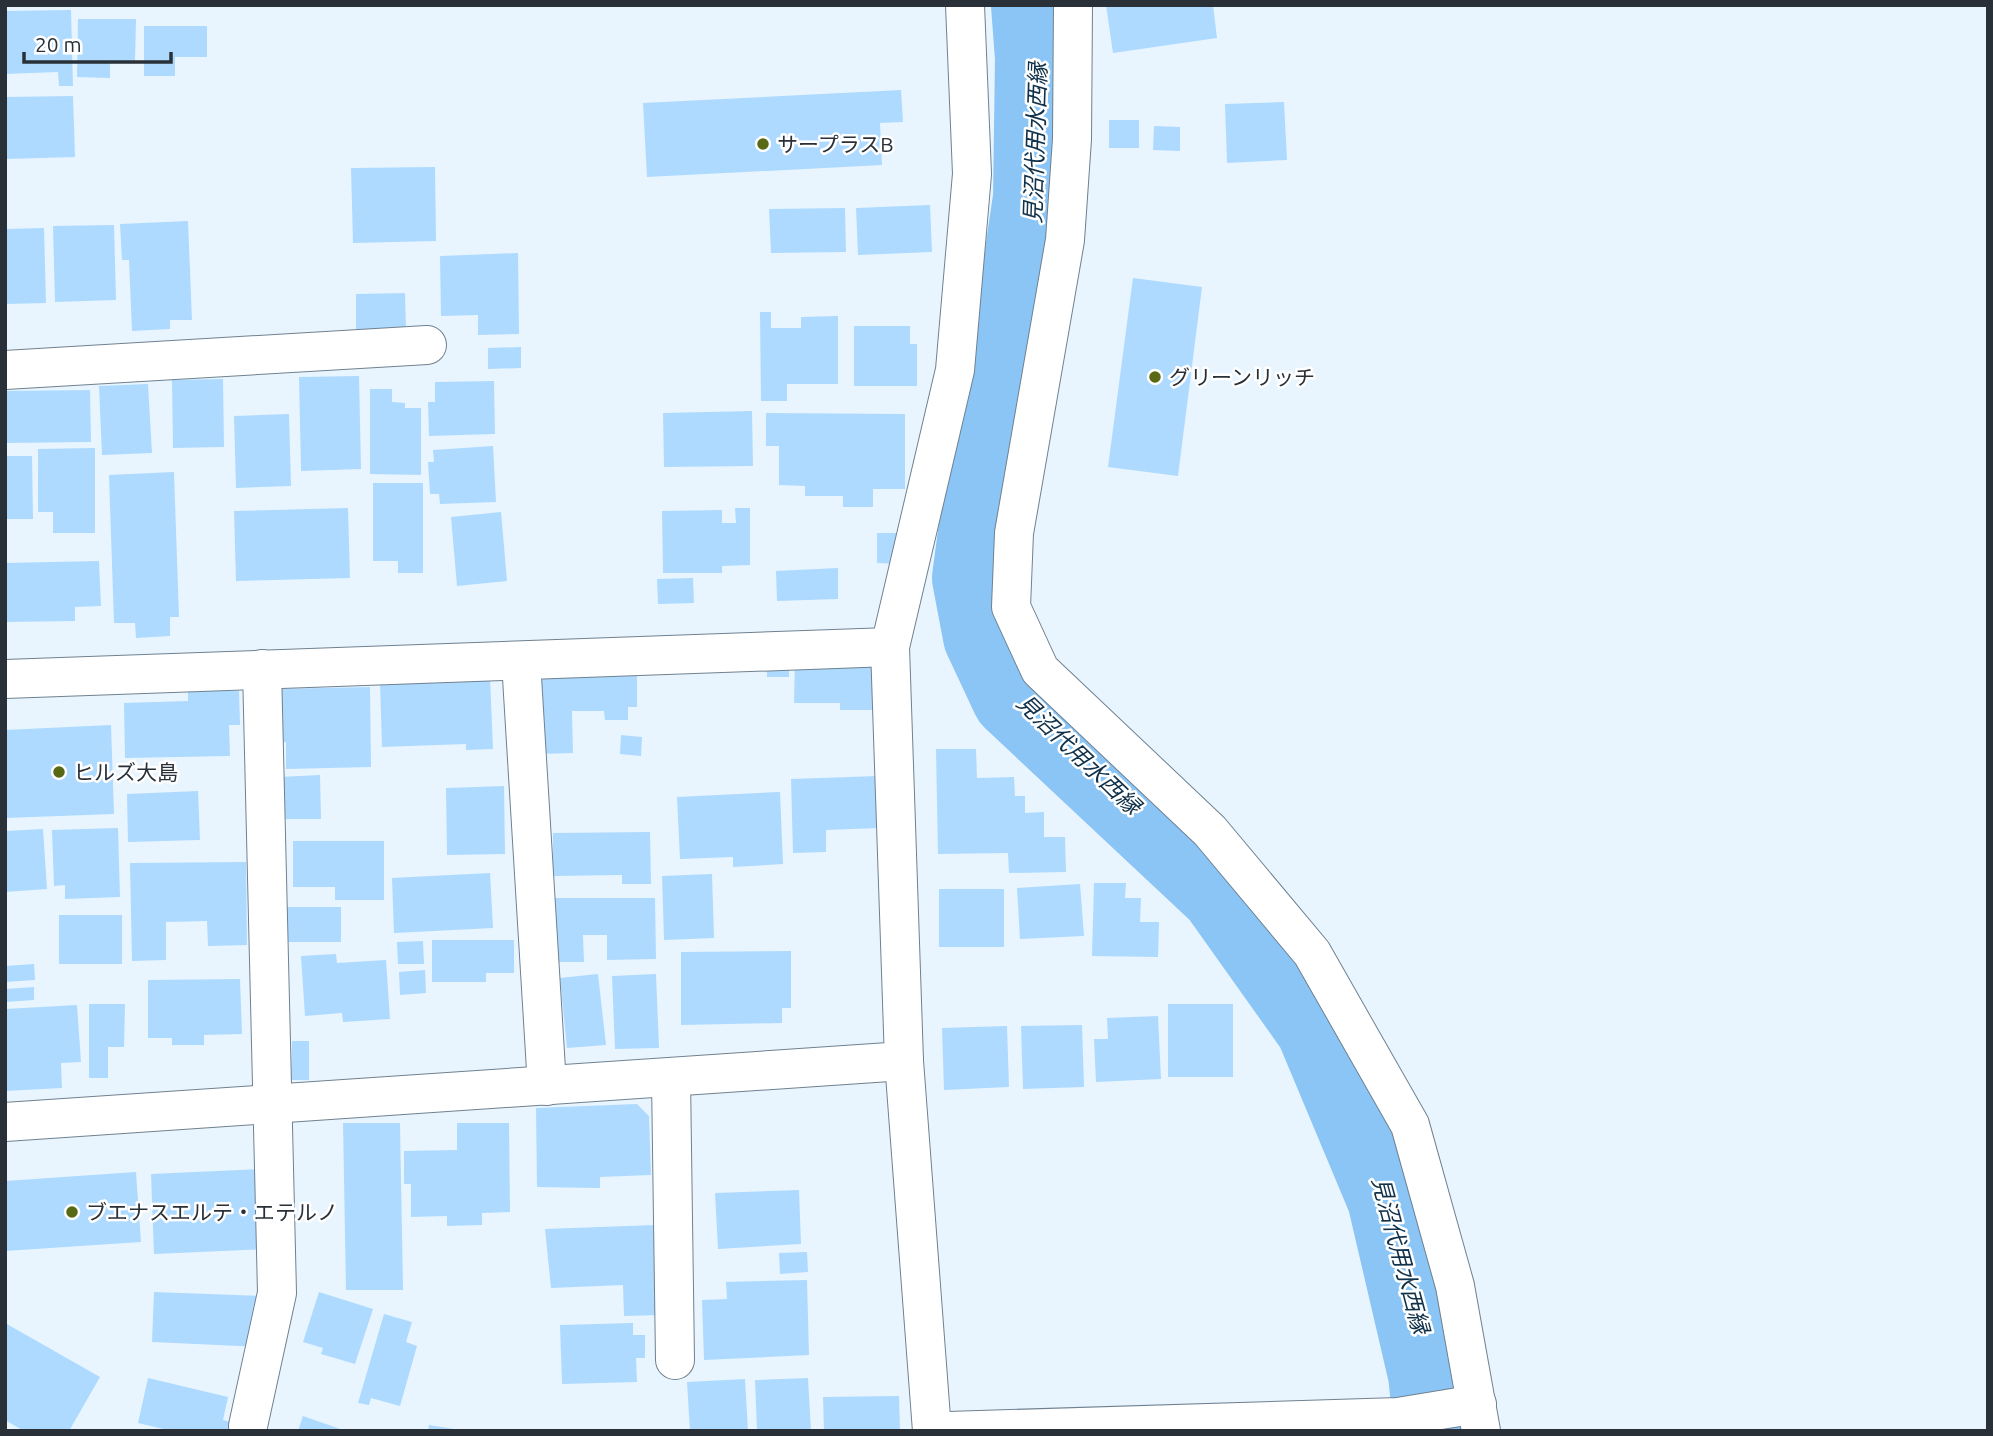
<svg xmlns="http://www.w3.org/2000/svg" width="1993" height="1436" font-family="Ubuntu,'Noto Sans JP',sans-serif">
	<style>
		.lines { fill: none; stroke-linecap: round; stroke-linejoin: round }
		.river { stroke: #8ac5f6; stroke-width: 88 }
		.building { fill: #aedaff }
		.street-casing { stroke: #6f8190; stroke-width: 40 }
		.street { stroke: #fff; stroke-width: 38 }
		.poi-dot { fill: #576915; stroke: #fff; stroke-width: 2.5 }
		.labels { text-anchor: middle; dominant-baseline: central; stroke-width: 5; stroke-linejoin: round; paint-order: stroke }
		.poi-label { font-size: 21px; fill: #293037; stroke: #fff; text-anchor: start }
		.water-label { font-size: 23px; font-style: italic; fill: #103149; stroke: #fff }
	</style>
	<rect width="100%" height="100%" fill="#e8f5ff"/>
	<g class="lines">
		<path class="river" d="M1035,5L1039,58L1037,198L1016,341L992,458L976,578L987,636L1015,696L1223,891L1319,1026L1391,1198L1432,1374L1438,1431"/>
	</g>
	<g class="building">
		<path d="M1106,5H1213L1217,38L1113,53Z"/>
		<path d="M71,10L73,86H59L58,72L5,74V11Z"/>
		<path d="M78,19H136L135,61H110V78L77,77Z"/>
		<path d="M144,26H207V57H175V76H144Z"/>
		<path d="M901,90L903,122L880,123L882,165L647,177L643,103Z"/>
		<path d="M73,96L75,157L5,159V97Z"/>
		<path d="M1284,102L1287,160L1227,163L1225,104Z"/>
		<rect x="1109" y="120" width="30" height="28"/>
		<path d="M1154,126L1180,127V151L1153,150Z"/>
		<path d="M435,167L436,241L353,243L351,168Z"/>
		<path d="M930,205L932,252L858,255L856,208Z"/>
		<path d="M845,208L846,252L771,253L769,209Z"/>
		<path d="M188,221L192,320H170V329L132,331L129,260H122L120,224Z"/>
		<path d="M114,225L116,300L55,302L53,226Z"/>
		<path d="M44,228L46,303L5,304V229Z"/>
		<path d="M518,253L519,334L478,335V315L441,316L440,256Z"/>
		<path d="M1133,278L1202,287L1178,476L1108,467Z"/>
		<path d="M405,293L406,330L356,331V294Z"/>
		<path d="M760,312H771V328H801V317L838,316V384H787V401H761Z"/>
		<path d="M854,326H910V344H917V386H854Z"/>
		<path d="M521,347V368L488,369V348Z"/>
		<path d="M359,376L361,469L301,471L299,377Z"/>
		<path d="M223,379L224,447L173,448L172,380Z"/>
		<path d="M494,381L495,434L429,436L428,402H435V382Z"/>
		<path d="M148,384L152,453L102,455L99,386Z"/>
		<path d="M370,389H392V402L405,403V408H421V475L370,474Z"/>
		<path d="M90,390L91,442L5,443V391Z"/>
		<path d="M752,411L753,466L664,467L663,413Z"/>
		<path d="M766,413L905,414V489H873V507H843V496H805V486L779,485V446H766Z"/>
		<path d="M289,414L291,486L236,488L234,416Z"/>
		<path d="M493,446L496,502L440,504L439,494H430L428,462H434L433,450Z"/>
		<path d="M95,448V533H53V512H38V449Z"/>
		<path d="M5,456H32L33,519H5Z"/>
		<path d="M174,472L179,617H170V636L136,638L135,623H114L109,475Z"/>
		<path d="M373,483H423V573H398V561H373Z"/>
		<path d="M348,508L350,578L236,581L234,511Z"/>
		<path d="M735,508H750V565L722,566V573H663L662,511L722,510V523H736Z"/>
		<path d="M501,512L507,581L457,586L451,517Z"/>
		<path d="M877,533H898V564L877,563Z"/>
		<path d="M99,561L101,606L75,607V621L5,622V563Z"/>
		<path d="M838,568V599L777,601L776,571Z"/>
		<path d="M693,578L694,603L658,604L657,579Z"/>
		<rect x="767" y="656" width="22" height="21"/>
		<path d="M795,656L889,657L888,710H840V703H794Z"/>
		<path d="M637,670V707H628V720H605L604,711H572L573,753L539,754L538,672Z"/>
		<path d="M490,678L493,749L466,750V744L382,747L380,683Z"/>
		<path d="M370,687L371,767L286,769V742L277,743L276,689Z"/>
		<path d="M188,691H239L240,725H229L230,756L125,758L124,703L188,701Z"/>
		<path d="M111,725L114,814L5,818V730Z"/>
		<path d="M621,735L642,737L641,756L620,754Z"/>
		<path d="M936,749H976L977,778L1014,777L1015,796H1025V813L1044,812V837H1065L1066,872L1009,873L1008,853L938,854Z"/>
		<path d="M320,775L321,819H280L279,777Z"/>
		<path d="M878,776L879,828L826,830V852L793,853L791,779Z"/>
		<path d="M504,786L505,854L447,855L446,788Z"/>
		<path d="M198,791L200,840L128,842L127,794Z"/>
		<path d="M780,792L783,864L733,867V857L680,859L677,797Z"/>
		<path d="M118,828L120,897L65,899V885L54,886L52,830Z"/>
		<path d="M43,829L47,889L5,892V831Z"/>
		<path d="M650,832L651,884H622V875L553,876V833Z"/>
		<path d="M293,841H384V900H335V887H293Z"/>
		<path d="M246,862L247,945L208,946L207,921L166,922V960L132,961L130,863Z"/>
		<path d="M490,873L493,928L394,933L392,878Z"/>
		<path d="M712,874L714,938L664,940L662,876Z"/>
		<path d="M1094,883H1126L1125,898H1141L1140,922H1159L1158,957L1092,956Z"/>
		<path d="M1080,884L1084,936L1020,939L1017,888Z"/>
		<rect x="939" y="889" width="65" height="58"/>
		<path d="M550,898H655L656,959L607,960V935H583L584,962H551Z"/>
		<rect x="286" y="907" width="55" height="35"/>
		<rect x="59" y="915" width="63" height="49"/>
		<path d="M432,940H514V973H486V982H432Z"/>
		<path d="M423,941L424,964H398L397,942Z"/>
		<path d="M791,951V1008H782V1023L681,1025V952Z"/>
		<path d="M336,954L337,963L386,960L390,1019L343,1022L342,1013L305,1016L301,956Z"/>
		<path d="M34,964L35,980L5,982V966Z"/>
		<path d="M425,970L426,993L400,995L399,972Z"/>
		<path d="M598,974L606,1045L567,1048L560,978Z"/>
		<path d="M656,974L659,1048L615,1049L612,976Z"/>
		<path d="M240,979L242,1034L204,1035V1045H172V1038H148V980Z"/>
		<path d="M34,987V1000L5,1002V989Z"/>
		<path d="M89,1004H125L124,1047H108V1078H89Z"/>
		<rect x="1168" y="1004" width="65" height="73"/>
		<path d="M77,1005L81,1062L61,1063L62,1088L5,1091V1009Z"/>
		<path d="M1158,1016L1161,1079L1096,1082L1094,1039H1108L1107,1018Z"/>
		<path d="M1082,1025L1084,1087L1023,1089L1021,1026Z"/>
		<path d="M1007,1026L1009,1087L944,1090L942,1028Z"/>
		<path d="M292,1041H309V1080H291Z"/>
		<path d="M637,1104L649,1116L651,1175L600,1177V1188L537,1187L536,1108Z"/>
		<path d="M343,1123H400L403,1290H346Z"/>
		<path d="M457,1123H509L510,1212L482,1213V1225L447,1226V1216L411,1217V1184H404V1151L457,1150Z"/>
		<path d="M262,1169L266,1249L154,1254L151,1174Z"/>
		<path d="M136,1172L141,1242L5,1251V1181Z"/>
		<path d="M799,1190L801,1244L718,1249L715,1193Z"/>
		<path d="M655,1225L659,1315L624,1316L623,1285L551,1288L545,1229Z"/>
		<path d="M807,1252L808,1272L780,1274L779,1253Z"/>
		<path d="M807,1280L809,1355L704,1360L702,1300L727,1299L726,1282Z"/>
		<path d="M154,1292L262,1296L260,1347L152,1342Z"/>
		<path d="M319,1292L373,1309L355,1364L321,1354L323,1348L303,1342Z"/>
		<path d="M384,1314L412,1322L406,1342L417,1346L400,1406L371,1398L369,1405L358,1403Z"/>
		<path d="M5,1323L100,1377L69,1431H24L5,1420Z"/>
		<path d="M633,1323V1335H645V1358H636L637,1382L562,1384L560,1325Z"/>
		<path d="M148,1378L228,1397L223,1420L267,1431H172L138,1423Z"/>
		<path d="M808,1378L811,1431H757L755,1380Z"/>
		<path d="M745,1379L748,1431H690L687,1382Z"/>
		<path d="M899,1396L900,1431H824L823,1397Z"/>
		<path d="M303,1416L343,1430V1431H298Z"/>
		<path d="M429,1425L454,1429V1431H428Z"/>
	</g>
	<g class="lines">
		<g class="street-casing">
			<g id="street">
				<path d="M1073,5L1072,139L1065,240L1014,533L1011,607L1040,670L1210,831L1312,953L1410,1125L1455,1286L1481,1431"/>
				<path d="M5,370L427,345"/>
				<path d="M521,661L547,1086"/>
				<path d="M5,679L890,647"/>
				<path d="M671,1078L675,1360"/>
				<path d="M5,1122L904,1061"/>
				<path d="M248,1426L277,1293L262,669"/>
				<path d="M932,1431L904,1061L890,647L955,370L972,174L965,5"/>
				<path d="M948,1431L1398,1417L1477,1404"/>
			</g>
		</g>
		<use href="#street" class="street"/>
	</g>
	<g class="poi-dot">
		<circle cx="763" cy="144" r="7"/>
		<circle cx="1155" cy="377" r="7"/>
		<circle cx="59" cy="772" r="7"/>
		<circle cx="72" cy="1212" r="7"/>
	</g>
	<g class="labels">
		<g class="poi-label">
			<text x="777" y="144">サープラスB</text>
			<text x="1169" y="377">グリーンリッチ</text>
			<text x="73" y="772">ヒルズ大島</text>
			<text x="86" y="1212">ブエナスエルテ・エテルノ</text>
		</g>
		<g class="water-label">
			<text transform="translate(1035 143) rotate(-88)">見沼代用水西縁</text>
			<text transform="translate(1079 754) rotate(44)">見沼代用水西縁</text>
			<text transform="translate(1401 1255) rotate(75)">見沼代用水西縁</text>
		</g>
	</g>
	<rect width="1993" height="1436" fill="none" stroke="#293037" stroke-width="14"/>
	<path d="M24 52v10h147v-10" fill="none" stroke="#293037" stroke-width="3.5"/>
	<text x="35" y="52" font-size="21" fill="#293037" stroke="#ffffff" stroke-width="5" paint-order="stroke">20 m</text>
</svg>
